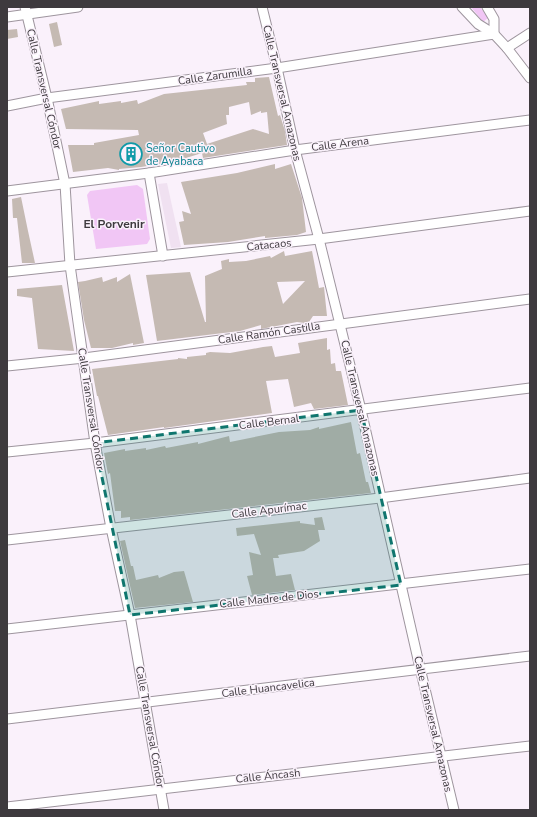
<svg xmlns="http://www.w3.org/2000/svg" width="537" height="817" font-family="'Nunito Sans',sans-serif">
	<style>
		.built { fill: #f0e1f1 }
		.green { fill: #f1c6f5 }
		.building { fill: #c5bab3; fill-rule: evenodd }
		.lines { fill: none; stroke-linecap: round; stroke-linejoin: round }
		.street-casing { stroke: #9e959e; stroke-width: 11 }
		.street { stroke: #fff; stroke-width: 9 }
		.marked { fill: #0f766e; fill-opacity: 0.2; stroke: #0f766e; stroke-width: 3; stroke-dasharray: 8 5; stroke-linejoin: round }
		.labels { text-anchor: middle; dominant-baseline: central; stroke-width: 3; stroke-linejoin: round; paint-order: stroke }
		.street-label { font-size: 11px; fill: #3e3a3e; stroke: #faf1fb }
		.culture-label { font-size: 11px; fill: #0d838f; stroke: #faf1fb; text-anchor: start }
		.neighbourhood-label { font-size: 12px; font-weight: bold; fill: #3e3a3e; stroke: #faf1fb }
	</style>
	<rect width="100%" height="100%" fill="#faf1fb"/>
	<path class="built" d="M167,183L181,247L171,248L158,184Z"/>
	<g class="green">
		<path d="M471,7H480L488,18L483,22Z"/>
		<path d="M137,185L143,189L150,239L147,244L96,249L87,195L90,191Z"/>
	</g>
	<g class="building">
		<path d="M57,22L62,45L54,47L49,24Z"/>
		<path d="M17,29L18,37L7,39V30Z"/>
		<path d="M269,77L278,116L280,115L285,131L287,145L203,158L202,153L173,162L141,167L119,169V170L108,168L73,172L68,145H94V143L139,135L138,130L66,129L61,109L99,101V104L121,101V103L137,100L138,104L164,94L247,85L246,82H255V78ZM249,102L251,115L261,111V113L267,112L269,134L253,129L207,144L203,133L227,124L226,115H229V107Z"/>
		<path d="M275,164V169L291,164L302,198L306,232L297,235L265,238V236L228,242L184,245L179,222L184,221L182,211L191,214L181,182L237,173Z"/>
		<path d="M21,197L28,231L35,263H22L17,218H13L12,199Z"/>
		<path d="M284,251L285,256L312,251L319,288L324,287L327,316H313L309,322L305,323L297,322L261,329V325L240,331L157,341L146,275L190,272L205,322H206L205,276L222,269L221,261L229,259V262L246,261L270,256L271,258ZM305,281L283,304L277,282Z"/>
		<path d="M130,274L144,343L133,345V343L112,348H91L84,320L78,282L85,281L102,277L103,282L117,277V282Z"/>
		<path d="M62,285L74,351L38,349L32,298L17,296V289Z"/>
		<path d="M327,338V350L330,349L331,364L335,363L336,371H341L348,405L314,409L311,403L294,407L288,379L266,381L272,413L164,428V427L108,435L98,396H97L92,369L178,359V358L187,359V357L206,355V353L210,352L230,353L263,347L272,346L275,357L300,353L298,343Z"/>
		<path d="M351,422L357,454L360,453L366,482H368L371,493L130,520V517L121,518V511H115L110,473L108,474L104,453L125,449V451L146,448V450L165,446L166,448L198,442V444L229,436L230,442L279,432L310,430L319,427V429Z"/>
		<path d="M322,517L325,530H318L320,541L304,551L278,555L279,558H273L276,576L291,574L295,590L252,595L247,576L253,575L249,552L261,555L254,534L237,536L236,528L300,521V523L315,525L314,518Z"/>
		<path d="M125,540L131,566H133L136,580L158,575L159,578L174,572L184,571L193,602L135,608L120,541Z"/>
	</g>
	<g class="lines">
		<g class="street-casing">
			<g id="street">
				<path d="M25,7L47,98L65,184L70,265L95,443L111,528L130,615L164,810"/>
				<path d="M262,7L277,68L295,150L319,239L361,410L420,668L454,810"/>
				<path d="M462,7L478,24L494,34L507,48L530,78"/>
				<path d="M7,17L78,7"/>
				<path d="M507,48L530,33"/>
				<path d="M7,106L47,98L277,68L494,34V19L487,7"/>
				<path d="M149,173L163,256"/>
				<path d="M7,191L149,173L295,150L530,120"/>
				<path d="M7,272L319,239L530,211"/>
				<path d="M7,366L84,358L530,299"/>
				<path d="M7,452L95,443L530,388"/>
				<path d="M7,540L380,498L530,478"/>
				<path d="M7,629L530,569"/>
				<path d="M7,719C181,699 355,676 530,656"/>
				<path d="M7,807L530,746"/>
			</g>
		</g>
		<use href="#street" class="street"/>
	</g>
	<path class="marked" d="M361,410L401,585L130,615L95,443Z"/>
	<defs>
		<g id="building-ring" transform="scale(1.15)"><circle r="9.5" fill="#faf1fb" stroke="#0f9aa8" stroke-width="1.5"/><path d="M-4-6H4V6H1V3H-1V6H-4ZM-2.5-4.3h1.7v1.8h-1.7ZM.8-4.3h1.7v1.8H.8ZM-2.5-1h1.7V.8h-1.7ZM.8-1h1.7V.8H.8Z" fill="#0f9aa8"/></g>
	</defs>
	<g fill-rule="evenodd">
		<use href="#building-ring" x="131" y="154"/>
	</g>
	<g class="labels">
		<g class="street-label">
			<text transform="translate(215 76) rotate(-8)">Calle Zarumilla</text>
			<text transform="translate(44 89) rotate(77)">Calle Transversal Cóndor</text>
			<text transform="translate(282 93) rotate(77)">Calle Transversal Amazonas</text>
			<text transform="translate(340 144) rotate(-7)">Calle Arena</text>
			<text transform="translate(269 245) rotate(-6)">Catacaos</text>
			<text transform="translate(269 333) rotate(-8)">Calle Ramón Castilla</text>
			<text transform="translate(360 408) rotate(77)">Calle Transversal Amazonas</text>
			<text transform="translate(91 409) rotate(81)">Calle Transversal Cóndor</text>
			<text transform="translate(269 422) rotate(-7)">Calle Bernal</text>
			<text transform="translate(269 510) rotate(-7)">Calle Apurímac</text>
			<text transform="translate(269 599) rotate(-6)">Calle Madre de Dios</text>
			<text transform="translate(268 688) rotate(-7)">Calle Huancavelica</text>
			<text transform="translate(433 724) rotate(77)">Calle Transversal Amazonas</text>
			<text transform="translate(150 727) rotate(80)">Calle Transversal Cóndor</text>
			<text transform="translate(268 776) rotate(-6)">Calle Áncash</text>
		</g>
		<g class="culture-label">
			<text x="146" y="148">Señor Cautivo<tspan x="146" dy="13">de Ayabaca</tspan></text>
		</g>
		<g class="neighbourhood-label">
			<text x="114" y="224">El Porvenir</text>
		</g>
	</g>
	<rect width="537" height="817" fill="none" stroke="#3e3a3e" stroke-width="16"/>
</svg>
